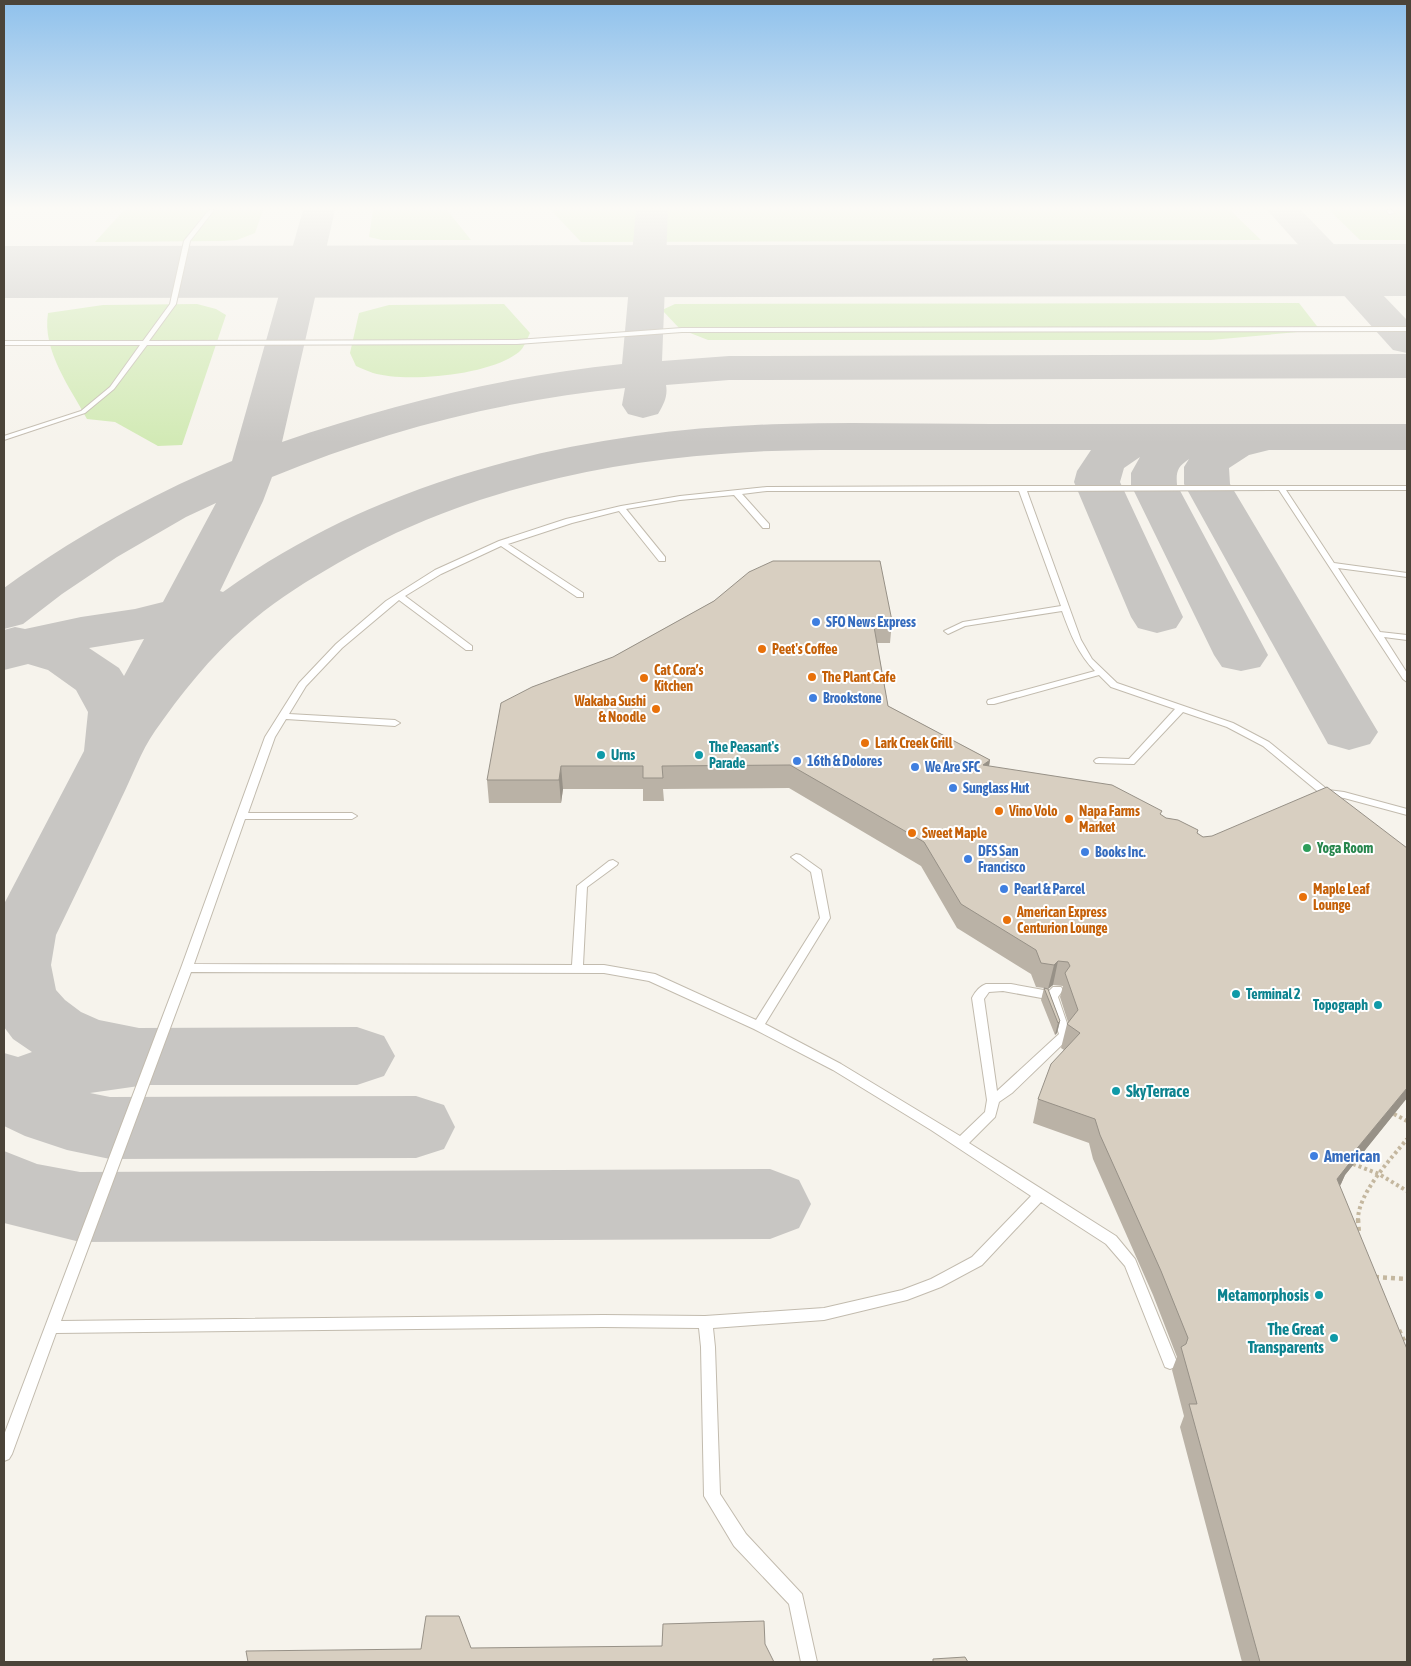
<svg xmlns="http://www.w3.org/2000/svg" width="1411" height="1666" font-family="'Asap Condensed',sans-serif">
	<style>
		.green { fill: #d2eab5 }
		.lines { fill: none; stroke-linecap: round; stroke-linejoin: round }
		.taxiway { fill: #c8c6c3; fill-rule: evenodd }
		.runway { fill: #c8c6c3; fill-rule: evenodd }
		.service-casing { stroke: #c2bbae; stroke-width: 2 }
		.path-far1 { stroke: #c4b79f; stroke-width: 4; stroke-dasharray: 3 3; stroke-linecap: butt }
		.path { stroke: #c4b79f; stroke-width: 4.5; stroke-dasharray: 4 4; stroke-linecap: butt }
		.service { fill: #fff; fill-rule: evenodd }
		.wall { fill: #bab2a6 }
		.shaded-wall { fill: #979187 }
		.building { fill: #d8cfc1; stroke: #979187 }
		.shop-dot { fill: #3f7fe0; stroke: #fff; stroke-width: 2 }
		.food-dot { fill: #e8710a; stroke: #fff; stroke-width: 2 }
		.culture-dot { fill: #0f9aa8; stroke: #fff; stroke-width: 2 }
		.leisure-dot { fill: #2e9e5b; stroke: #fff; stroke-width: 2 }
		.labels { text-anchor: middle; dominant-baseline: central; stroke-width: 4; stroke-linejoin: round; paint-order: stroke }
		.shop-label { font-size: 14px; font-weight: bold; fill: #366cbe; stroke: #fff; text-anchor: start }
		.food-label { font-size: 14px; font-weight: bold; fill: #c56008; stroke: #fff; text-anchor: start }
		.culture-label { font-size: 14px; font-weight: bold; fill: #0d838f; stroke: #fff; text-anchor: start }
		.leisure-label { font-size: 14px; font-weight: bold; fill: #27864d; stroke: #fff; text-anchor: start }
		.near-culture-label { font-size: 16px; font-weight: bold; fill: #0d838f; stroke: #fff; text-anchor: end }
		.near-shop-label { font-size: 16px; font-weight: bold; fill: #366cbe; stroke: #fff; text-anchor: start }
	</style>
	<rect width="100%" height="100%" fill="#f6f3ec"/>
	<g class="green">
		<path d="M124,210H263L255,233L237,240L223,241L95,242Z"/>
		<path d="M373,210H447L471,240H382L369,237Z"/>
		<path d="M551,210H1230L1261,240L581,242Z"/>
		<path d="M1329,210H1407V240H1360Z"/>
		<path d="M1299,303L1320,330L1211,340H708L680,329L662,310L675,304Z"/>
		<path d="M197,304L216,309L226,315L182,445L158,446L115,422L87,419C70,387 42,351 48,313L103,305Z"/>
		<path d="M504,304L530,333C527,339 524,348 519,352C491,375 407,383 373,373C367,371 361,368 356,366L350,353L359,313L389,305Z"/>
	</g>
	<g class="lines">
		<g class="taxiway">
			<path d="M303,210H335L282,442C392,404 506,376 622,364L636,210H668L662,361L729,356L1407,354V378L729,380L666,385C668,396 664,404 658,414L643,418L628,414L622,405L625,388C504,400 385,430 272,477L263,501L220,591L223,592C383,476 588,429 783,424C852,422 922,424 991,424C1130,424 1268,424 1407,424V450H1269L1249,455L1229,468L1230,484L1378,732L1370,744L1349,750L1328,744L1184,484V467L1189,459C1177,467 1176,472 1177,485L1268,655L1260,667L1241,671L1222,667L1214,655L1131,485V473L1140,457L1124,468L1120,482L1183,617L1176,628L1157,633L1138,628L1131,617L1074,482L1077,471L1091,450C1024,450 957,450 890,450C833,450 777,449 721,454C586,464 455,496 338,563C305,582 273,602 245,627C210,657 181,694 155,731C141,751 132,777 121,799C100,844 78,889 56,935L51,965L56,990L65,1000L81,1012L99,1020L139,1028L357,1027L384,1036L395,1056L384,1076L357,1085H146L90,1093L110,1097L416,1096L444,1105L455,1127L444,1149L416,1158L110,1159L67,1150L25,1136L4,1126V1053L18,1057L32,1052L13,1039L4,1027V904L84,751L88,712L76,690L48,670L28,664L4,670V630L15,627L25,629L81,617L135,609L163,602L216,503L186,517L117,557L62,594L23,624L4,629V588C74,537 152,494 232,461ZM144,639L124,676L119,668L89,648Z"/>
			<path d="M1267,210H1301L1407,320V353L1393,350Z"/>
			<path d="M4,1151L37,1164L80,1172L770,1169L799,1180L811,1204L799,1228L770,1239L80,1242L4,1223Z"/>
		</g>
		<path class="runway" d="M1407,244V296L4,298V246Z"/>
		<g class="service-casing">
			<g id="service">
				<path d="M209,210H214L190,241L176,304L149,341L517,340L682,328L1407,327V331L682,332L517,344L147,345L114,389L85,413L4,440V436L81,411L110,387L140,345H4V341H143L170,304L184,241Z"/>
				<path d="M1386,210H1391L1394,213L1389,214Z"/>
				<path d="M1022,486H1407V490H1286L1334,563L1407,573V577L1338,568L1380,632L1407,635V640L1384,637L1407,673V682L1403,679L1279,490L1027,491L1081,640L1092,659L1117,683L1233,723L1269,742L1328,790L1344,792L1407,809V815L1344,798L1322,795L1263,746L1227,727L1183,712L1134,764L1096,763L1094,761L1096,759L1099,758L1129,759L1175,709L1111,687L1099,675L994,704H988L987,702L988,700L1095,671C1078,654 1070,633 1062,611L965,626L948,634L944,631L963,622L1061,606L1019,491H767L742,494L769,524V528H763L734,495L680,500L626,509L665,557V561H659L619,511L572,523L508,544L583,593V597H577L501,546L441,574L405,596L472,646V650H466L399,600L342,648L306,686L289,714L395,720L400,723L395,726L286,719L275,737L248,813H352L357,816L352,819H245L194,964L572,965L577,886L609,861L613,860L618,863L617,865L587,887L583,965H604L655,974L756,1020L820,918L811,872L791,857L796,854L800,855L821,870L830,918L765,1024L841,1064L960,1136L985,1112L987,1100L972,998C975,992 980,986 986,984H1011L1049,991L1053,987H1061L1063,990L1058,997L1071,1035L1069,1038L1012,1093L999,1102L995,1117L969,1143L1116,1236L1135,1259L1177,1362L1175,1367L1170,1369L1165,1367L1125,1266L1106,1244L1041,1202L982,1265L941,1287L907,1300L824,1320L713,1328L715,1347L720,1494L746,1534L802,1594L817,1662H801L789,1604L734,1546L704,1496L701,1347L699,1328L603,1327L56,1333L12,1454L9,1459L4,1461V1435L181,968L265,737L299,683L336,644L386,601L435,570L499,541L566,519L621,506L680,496L767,487ZM191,972L604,973L649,981L754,1029L833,1070L931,1130L1031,1196L972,1257L931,1279L902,1290L824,1308L705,1316L603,1315L61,1321ZM1003,991L1047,999L1059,1034L997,1091L984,999L989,992Z"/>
			</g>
		</g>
		<g class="path-far1">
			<path d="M1394,1114L1407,1121"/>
			<path d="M1353,1164L1379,1174L1407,1191"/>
			<path d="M1358,1221C1357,1194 1391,1159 1407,1139"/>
		</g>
		<g class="path">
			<path d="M1358,1219L1359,1235"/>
			<path d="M1375,1277L1407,1279"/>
			<path d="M1399,1330L1407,1347"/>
		</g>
		<use href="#service" class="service"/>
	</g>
	<path class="wall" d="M714,601L892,621L890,643H877L888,706L990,760L989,766L1161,815L1166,818L1197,833L1203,837L1407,848V1098L1345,1175L1340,1186L1407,1662H1242L1180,1427L1184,1416L1172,1370L1177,1357L1153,1295L1093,1159L1089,1143L1033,1123L1038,1099L1064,1050L1061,1048L1067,1024L1068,1022L1060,997L1063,986L1053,985L1048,989L1060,1021L1057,1033L1055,1035L1041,1000L1044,988L1036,987L1031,974L957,928L921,866L789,788L663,789L664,801H643V789H563L561,803H489L487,780L613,657Z"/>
	<g class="shaded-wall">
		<path d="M990,760L986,783L983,765Z"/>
		<path d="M561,766L563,789L561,803L559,780Z"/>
		<path d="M1058,961L1053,985L1048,989L1054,965Z"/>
		<path d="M1060,1021L1057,1033L1055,1035L1058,1023Z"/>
		<path d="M1407,1088V1098L1345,1175L1341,1184L1326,1203L1337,1179L1349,1158Z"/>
	</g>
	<g class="building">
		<path d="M773,561H880L892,621H873L888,706L990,760L983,765L1112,785L1162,811L1160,814L1166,818L1178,820L1198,830L1197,833L1203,837L1212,836L1327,787L1407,848V1088L1349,1158L1352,1160L1337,1179L1407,1349V1662H1260L1189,1404H1197L1181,1347L1186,1344L1188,1338L1161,1271L1100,1135L1095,1119L1038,1099L1051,1064L1080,1033L1067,1024L1078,1010L1065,973L1070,966L1068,962L1058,961L1054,965L1041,963L1036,950L961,904L924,842L790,765L662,766L663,778H643V766H561L559,780H487L501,703L532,687L613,657L714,601L749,572Z"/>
		<path d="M1044,988L1048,989L1060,1021L1058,1023Z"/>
		<path d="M426,1616H459L471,1648L662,1646L663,1624L764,1621L765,1644L774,1662H248L246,1651L421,1649Z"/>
		<path d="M965,1657L968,1662H933V1659Z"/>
	</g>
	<linearGradient id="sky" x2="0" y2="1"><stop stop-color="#8fc1ec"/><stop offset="0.47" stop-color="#fbfaf6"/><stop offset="1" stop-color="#fbfaf6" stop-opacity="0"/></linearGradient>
	<rect width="1411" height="443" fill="url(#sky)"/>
	<g class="shop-dot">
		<circle cx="816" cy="622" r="5"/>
		<circle cx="813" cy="698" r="5"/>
		<circle cx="797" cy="761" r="5"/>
		<circle cx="915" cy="767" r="5"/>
		<circle cx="953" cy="788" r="5"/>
		<circle cx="1085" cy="852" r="5"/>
		<circle cx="968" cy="859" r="5"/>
		<circle cx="1004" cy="889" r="5"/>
		<circle cx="1314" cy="1156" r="5"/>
	</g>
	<g class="food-dot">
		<circle cx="762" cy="649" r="5"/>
		<circle cx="812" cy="677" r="5"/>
		<circle cx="644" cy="678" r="5"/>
		<circle cx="656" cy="709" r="5"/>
		<circle cx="865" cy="743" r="5"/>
		<circle cx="999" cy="811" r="5"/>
		<circle cx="1069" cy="819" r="5"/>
		<circle cx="912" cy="833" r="5"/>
		<circle cx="1303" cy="897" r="5"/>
		<circle cx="1007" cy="920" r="5"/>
	</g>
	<g class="culture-dot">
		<circle cx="601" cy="755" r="5"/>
		<circle cx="699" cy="755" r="5"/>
		<circle cx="1236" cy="994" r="5"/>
		<circle cx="1378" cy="1005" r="5"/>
		<circle cx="1116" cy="1091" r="5"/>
		<circle cx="1319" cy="1295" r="5"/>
		<circle cx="1334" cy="1338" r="5"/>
	</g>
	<circle class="leisure-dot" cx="1307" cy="848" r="5"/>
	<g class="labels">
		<g class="shop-label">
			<text x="826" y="622">SFO News Express</text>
			<text x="823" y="698">Brookstone</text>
			<text x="807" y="761">16th &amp; Dolores</text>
			<text x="925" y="767">We Are SFC</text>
			<text x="963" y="788">Sunglass Hut</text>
			<text x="978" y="851">DFS San<tspan x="978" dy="16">Francisco</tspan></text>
			<text x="1095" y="852">Books Inc.</text>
			<text x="1014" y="889">Pearl &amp; Parcel</text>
		</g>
		<g class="food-label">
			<text x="772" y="649">Peet's Coffee</text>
			<text x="654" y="670">Cat Cora’s<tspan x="654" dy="16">Kitchen</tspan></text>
			<text x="822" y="677">The Plant Cafe</text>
			<text x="646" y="701" text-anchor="end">Wakaba Sushi<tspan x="646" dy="16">&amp; Noodle</tspan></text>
			<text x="875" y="743">Lark Creek Grill</text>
			<text x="1009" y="811">Vino Volo</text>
			<text x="1079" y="811">Napa Farms<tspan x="1079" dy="16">Market</tspan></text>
			<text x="922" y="833">Sweet Maple</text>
			<text x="1313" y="889">Maple Leaf<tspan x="1313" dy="16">Lounge</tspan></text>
			<text x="1017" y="912">American Express<tspan x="1017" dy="16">Centurion Lounge</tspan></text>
		</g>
		<g class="culture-label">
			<text x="709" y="747">The Peasant's<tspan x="709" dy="16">Parade</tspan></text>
			<text x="611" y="755">Urns</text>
			<text x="1246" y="994">Terminal 2</text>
			<text x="1368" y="1005" text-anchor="end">Topograph</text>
		</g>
		<g class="leisure-label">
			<text x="1317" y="848">Yoga Room</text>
		</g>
		<g class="near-culture-label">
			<text x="1126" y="1091" text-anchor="start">SkyTerrace</text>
			<text x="1309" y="1295">Metamorphosis</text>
			<text x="1324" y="1329">The Great<tspan x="1324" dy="18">Transparents</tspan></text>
		</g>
		<g class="near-shop-label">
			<text x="1324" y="1156">American</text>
		</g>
	</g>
	<rect width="1411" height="1666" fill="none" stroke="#4b4439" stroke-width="10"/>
</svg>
